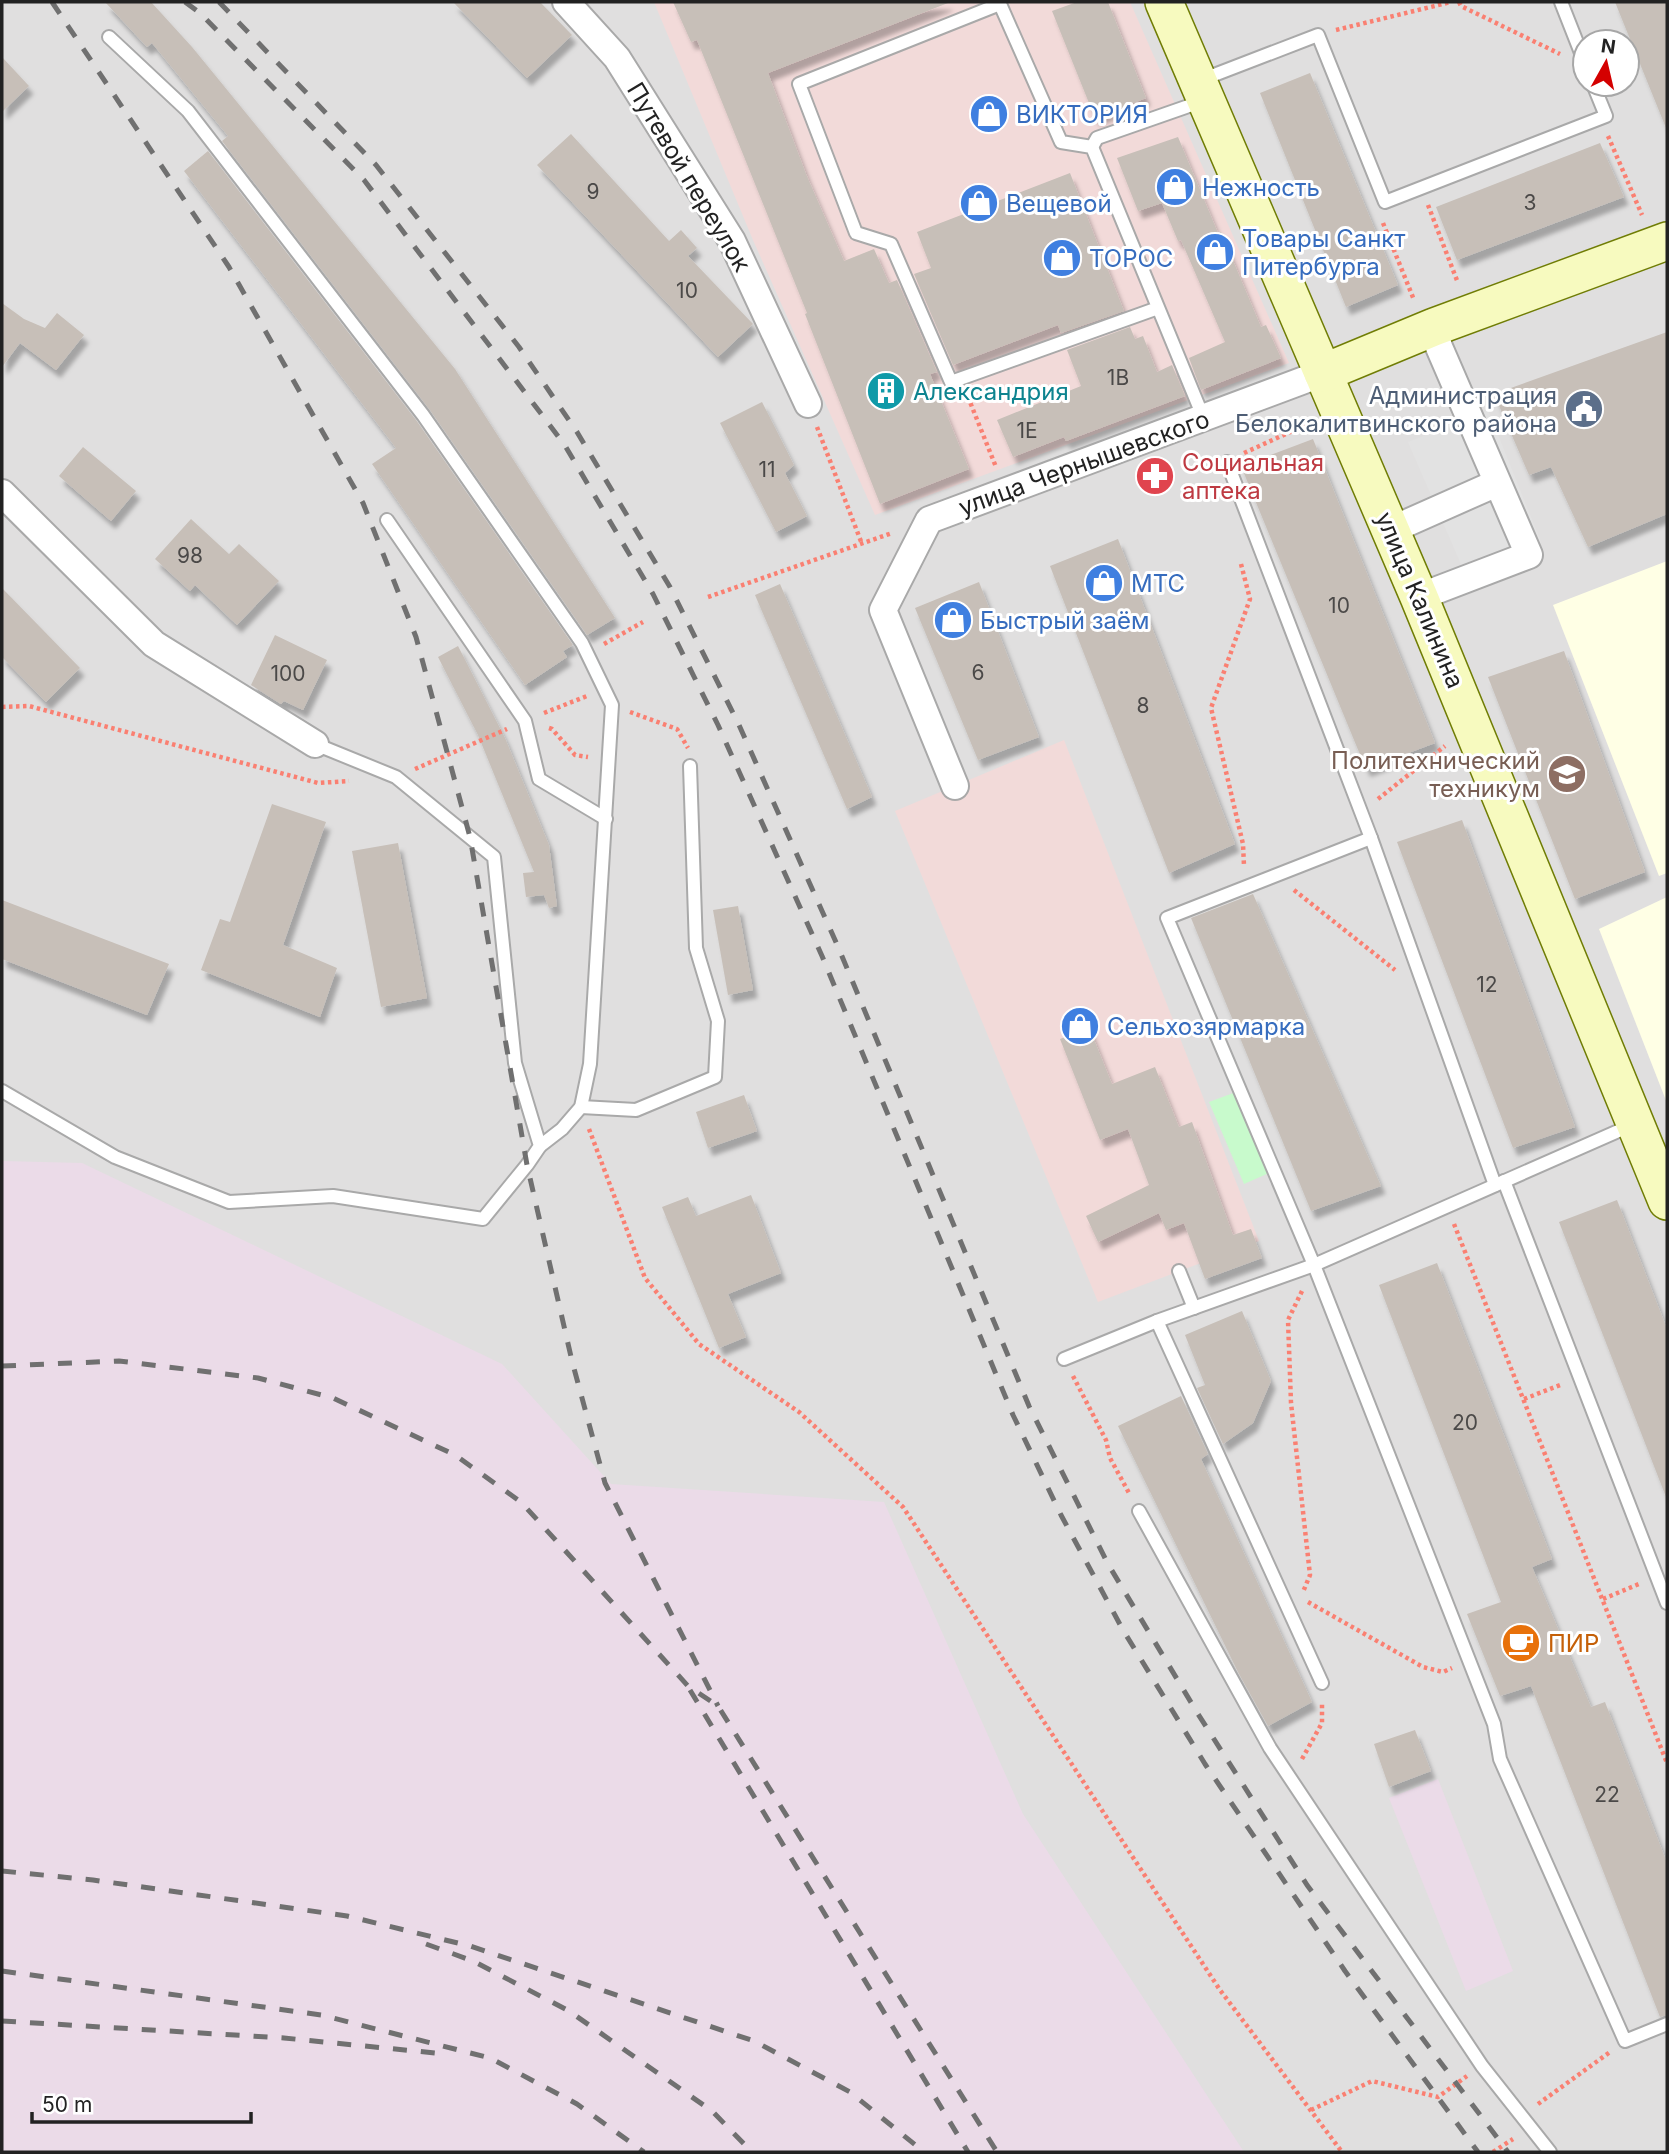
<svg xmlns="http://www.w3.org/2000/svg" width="1669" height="2154" font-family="Inter,sans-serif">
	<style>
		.residential { fill: #e0dfdf; fill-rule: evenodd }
		.commercial { fill: #f2dad9 }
		.industrial { fill: #ebdbe8 }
		.education { fill: #ffffe5 }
		.park { fill: #c8facc }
		.parking { fill: #e2e2e2 }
		.building { fill: #c7bfb8; filter: url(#shadow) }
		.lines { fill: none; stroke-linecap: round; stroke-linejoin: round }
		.lane-casing { stroke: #a9a9a9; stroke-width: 16 }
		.street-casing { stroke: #a9a9a9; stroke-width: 30 }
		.secondary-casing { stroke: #707d05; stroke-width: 40 }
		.path { stroke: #fa8072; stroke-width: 4.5; stroke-dasharray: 3.5 3.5; stroke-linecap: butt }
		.lane { stroke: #fff; stroke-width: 12 }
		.street { stroke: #fff; stroke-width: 26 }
		.secondary { stroke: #f7fabf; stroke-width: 37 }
		.rail { stroke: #707070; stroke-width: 5; stroke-dasharray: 14 14; stroke-linecap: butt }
		.labels { text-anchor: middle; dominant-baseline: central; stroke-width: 6; stroke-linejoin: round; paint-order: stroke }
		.number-label { font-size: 21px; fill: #4b4948 }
		.shop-label { font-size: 24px; fill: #366cbe; stroke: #fff; text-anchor: start }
		.street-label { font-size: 24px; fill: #222; stroke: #fff }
		.culture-label { font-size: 24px; fill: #0d838f; stroke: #fff; text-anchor: start }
		.service-label { font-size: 24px; fill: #4e5e75; stroke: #fff; text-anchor: end }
		.health-label { font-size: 24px; fill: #be3a42; stroke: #fff; text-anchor: start }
		.education-label { font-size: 24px; fill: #785e54; stroke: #fff; text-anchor: end }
		.food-label { font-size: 24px; fill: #c56008; stroke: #fff; text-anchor: start }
	</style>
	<defs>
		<filter id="shadow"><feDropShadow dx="4.5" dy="8" stdDeviation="2" flood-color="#0004"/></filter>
	</defs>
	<rect width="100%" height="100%" fill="#f2efe9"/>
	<path class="residential" d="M2,2H1667V2152H2ZM1585,42H1627V84H1585Z"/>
	<g class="commercial">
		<path d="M654,2H1130L1289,363L875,515L753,240Z"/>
		<path d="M1064,740L1259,1241L1098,1302L895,811Z"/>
	</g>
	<g class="industrial">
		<path d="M2,1161L82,1163L502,1364L611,1484L884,1502L1023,1814L1244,2152H2Z"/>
		<path d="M1438,1779L1513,1971L1466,1991L1389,1798Z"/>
	</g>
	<g class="education">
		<path d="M1667,561V873L1659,876L1553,605Z"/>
		<path d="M1667,897V1103L1599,929Z"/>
	</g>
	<path class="park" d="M1236,1092L1269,1173L1244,1184L1209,1102Z"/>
	<path class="parking" d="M1488,410L1541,542L1464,571L1408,442Z"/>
	<g class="building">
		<path d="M105,2H151L192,47L455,369L615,618L587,635L430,410L222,141L228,136L152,43L147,47Z"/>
		<path d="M453,2H540L572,35L527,78Z"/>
		<path d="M673,2H948V3L768,73L806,174L844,261L874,249L889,283L897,280L937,372L930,374L969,469L880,504L805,314L807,313L697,40L691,42Z"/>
		<path d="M1077,2H1108L1146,98L1095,118L1052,11Z"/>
		<path d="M1615,2H1667V128H1666Z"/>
		<path d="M2,57L29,86L2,112Z"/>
		<path d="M1310,73L1398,285L1346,307L1260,93Z"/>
		<path d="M571,134L669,241L681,230L697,248L688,256L753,324L718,357L537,165Z"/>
		<path d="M1178,137L1218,233L1221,232L1261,327L1266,325L1281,358L1201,390L1189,358L1225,342L1181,240L1178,241L1162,203L1138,211L1117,158Z"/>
		<path d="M1600,143L1624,197L1457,260L1436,207Z"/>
		<path d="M208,151L416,420L573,645L563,651L567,657L525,685L372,464L396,448L184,171Z"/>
		<path d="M1070,173L1124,311L1061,333L1058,325L953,365L914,274L931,268L917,232Z"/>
		<path d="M2,303L24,319L45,328L57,313L84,335L56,370L20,343L2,367Z"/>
		<path d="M1130,327L1135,339L1143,336L1157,372L1172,365L1185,396L1066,441L1064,437L1013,457L997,420L1081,386L1067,350Z"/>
		<path d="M1667,332V514L1588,547L1551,467L1529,475L1494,394Z"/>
		<path d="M762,402L794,465L785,473L807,516L776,532L720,423Z"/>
		<path d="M1313,439L1435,743L1366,769L1241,466Z"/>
		<path d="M83,447L136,491L111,521L59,476Z"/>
		<path d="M191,519L229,554L239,544L279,581L237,625L195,585L190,591L155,559Z"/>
		<path d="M1118,539L1235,844L1169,873L1050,566Z"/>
		<path d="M979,582L1039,737L978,760L915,608Z"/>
		<path d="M780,584L872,797L847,809L755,595Z"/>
		<path d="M2,588L80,668L46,702L2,657Z"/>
		<path d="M275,635L327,660L303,710L284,701L281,704L251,685Z"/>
		<path d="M458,646L505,738L549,845L557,906L549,908L544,895L526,897L523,873L534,872L478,735L438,657Z"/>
		<path d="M1564,651L1645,872L1575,899L1488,677Z"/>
		<path d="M272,804L326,822L283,945L337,968L320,1017L201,970L220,919L230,922Z"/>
		<path d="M1462,820L1575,1127L1513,1148L1397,842Z"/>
		<path d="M398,843L427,998L381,1007L352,851Z"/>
		<path d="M1253,894L1381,1186L1311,1211L1191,918Z"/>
		<path d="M2,900L169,964L147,1015L2,959Z"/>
		<path d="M738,906L753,990L728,995L713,910Z"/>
		<path d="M1089,1027L1112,1084L1155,1067L1179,1127L1192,1122L1233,1235L1251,1229L1262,1258L1205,1279L1184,1223L1166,1230L1159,1213L1098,1242L1086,1216L1149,1185L1128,1129L1100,1140L1060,1039Z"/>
		<path d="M744,1095L757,1131L708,1148L696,1112Z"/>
		<path d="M751,1195L781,1273L728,1294L746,1337L719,1348L662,1207L688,1197L696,1216Z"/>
		<path d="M1617,1200L1667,1329V1497H1666L1559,1222Z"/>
		<path d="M1437,1263L1552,1559L1532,1567L1591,1707L1605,1702L1667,1863V2015L1660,2017L1531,1686L1500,1696L1467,1614L1501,1602L1379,1285Z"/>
		<path d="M1242,1311L1271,1381L1253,1423L1223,1444L1197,1388L1205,1385L1185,1335Z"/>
		<path d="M1181,1396L1208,1454L1201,1459L1312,1702L1268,1726L1238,1672L1118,1426Z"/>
		<path d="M1415,1730L1431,1771L1389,1787L1374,1744Z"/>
	</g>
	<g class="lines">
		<g class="lane-casing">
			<g id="lane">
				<path d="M1561,2L1585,63"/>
				<path d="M109,37L188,111L423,415L582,643L612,705L590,1064L581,1107L562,1129L540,1146"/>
				<path d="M1201,80L1318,35L1385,202L1606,116L1593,84"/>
				<path d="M1092,147L1097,138L1203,101"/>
				<path d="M1158,308L951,382L891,244L856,233L799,84L1000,4L1061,142L1092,147L1204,419"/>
				<path d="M1227,462L1371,838L1495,1185"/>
				<path d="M387,520L525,721L539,779L606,819"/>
				<path d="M2,1091L115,1157L229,1202L333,1196L483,1219L527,1165L540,1146L515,1063L494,857L396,777L315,744"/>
				<path d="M581,1107L636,1110L715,1077L718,1021L696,948L690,766"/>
				<path d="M1632,1125L1314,1265L1494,1724L1500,1759L1625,2041L1667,2024"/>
				<path d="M1504,1181L1667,1603"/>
				<path d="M1179,1271L1194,1308"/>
				<path d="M1157,1321L1322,1683"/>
				<path d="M1064,1359L1157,1321L1314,1265L1167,918L1371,838"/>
				<path d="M1139,1511L1270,1748L1482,2066L1550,2152"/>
			</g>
		</g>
		<g class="street-casing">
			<g id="street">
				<path d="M566,2L617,58L732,241L808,404"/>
				<path d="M2,493L154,644L315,744"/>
				<path d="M1391,530L1497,483"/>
				<path d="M1419,597L1529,555L1439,347L1434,327"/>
				<path d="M955,786L883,610L929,520L1323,373"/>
			</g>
		</g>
		<g class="secondary-casing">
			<g id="secondary">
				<path d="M1164,2L1419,597L1667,1201"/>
				<path d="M1323,373L1434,327L1667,241"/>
			</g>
		</g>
		<g class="path">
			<path d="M1459,2L1461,6L1560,54"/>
			<path d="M1336,30L1451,2"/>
			<path d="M1608,136L1642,215"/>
			<path d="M1428,205L1458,283"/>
			<path d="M1383,223L1414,300"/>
			<path d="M966,398L970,402L996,467"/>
			<path d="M817,427L862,544"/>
			<path d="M1244,453L1310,423"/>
			<path d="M1241,564L1250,599L1211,708L1243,844L1244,866"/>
			<path d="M708,597L892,533"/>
			<path d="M604,644L643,622"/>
			<path d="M2,707L29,706L318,783L349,781"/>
			<path d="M630,712L677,729L688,748"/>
			<path d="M544,713L587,696"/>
			<path d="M549,728L552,729L575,755L588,757"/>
			<path d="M415,769L507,729"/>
			<path d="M1378,799L1445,746"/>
			<path d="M1294,890L1395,970"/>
			<path d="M589,1129L645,1278L699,1344L799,1412L903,1507L1220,1990L1342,2152"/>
			<path d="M1454,1224L1667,1763"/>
			<path d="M1302,1291L1288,1320L1291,1403L1310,1575L1303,1592"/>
			<path d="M1073,1376L1106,1440L1110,1458L1129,1493"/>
			<path d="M1524,1399L1563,1384"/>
			<path d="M1603,1599L1639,1584"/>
			<path d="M1308,1602L1423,1667L1443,1672L1452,1668"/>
			<path d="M1302,1759L1322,1723V1703"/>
			<path d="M1538,2104L1610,2052"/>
			<path d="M1311,2110L1372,2081L1438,2097L1467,2076"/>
			<path d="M1493,2152L1513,2139"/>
		</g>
		<use href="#lane" class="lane"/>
		<use href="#street" class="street"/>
		<use href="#secondary" class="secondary"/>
		<g class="rail">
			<path d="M52,2L229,267L284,364L363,503L416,637L470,837L527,1165L572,1361L605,1483L718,1706"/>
			<path d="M185,2L200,13L364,180L564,444L653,594L718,725L822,956L1013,1415L1061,1515L1123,1630L1205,1764L1345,1971L1478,2152"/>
			<path d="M219,2L376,165L519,347L577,432L670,587L739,725L839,949L1029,1406L1108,1564L1198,1714L1307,1885L1508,2152"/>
			<path d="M2,1366L119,1361L258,1378L333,1398L455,1455L521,1502L688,1686L718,1706L997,2152"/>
			<path d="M690,1690L968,2152"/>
			<path d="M2,1871L93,1880L347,1916L470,1946L754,2041L850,2092L924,2152"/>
			<path d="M426,1944L473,1961L569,2011L712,2111L752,2152"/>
			<path d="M2,1971L321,2015L490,2058L577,2104L644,2152"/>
			<path d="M2,2021L284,2038L445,2054"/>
		</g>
	</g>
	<defs>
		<g id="shop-disc" transform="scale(2.0125)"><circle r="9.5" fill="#3f7fe0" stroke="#fff"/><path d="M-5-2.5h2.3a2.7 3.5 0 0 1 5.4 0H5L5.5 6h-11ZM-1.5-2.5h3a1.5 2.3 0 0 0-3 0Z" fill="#fff"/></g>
		<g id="building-disc" transform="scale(2.0125)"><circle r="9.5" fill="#0f9aa8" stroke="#fff"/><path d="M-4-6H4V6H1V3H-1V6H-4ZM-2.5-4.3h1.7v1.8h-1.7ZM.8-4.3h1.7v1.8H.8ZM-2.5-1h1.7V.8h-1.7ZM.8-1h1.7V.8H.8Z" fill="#fff"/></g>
		<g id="civic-disc" transform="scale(2.0125)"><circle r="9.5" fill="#5c6f8a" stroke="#fff"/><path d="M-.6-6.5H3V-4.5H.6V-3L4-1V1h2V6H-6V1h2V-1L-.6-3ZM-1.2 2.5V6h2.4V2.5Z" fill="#fff"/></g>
		<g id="pharmacy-disc" transform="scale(2.0125)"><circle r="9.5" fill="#e0444e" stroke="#fff"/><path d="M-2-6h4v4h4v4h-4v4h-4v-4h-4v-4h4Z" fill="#fff"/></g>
		<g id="university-disc" transform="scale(2.0125)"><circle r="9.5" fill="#8d6e63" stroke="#fff"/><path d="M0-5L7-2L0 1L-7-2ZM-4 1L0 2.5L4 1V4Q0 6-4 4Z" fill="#fff"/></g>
		<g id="cafe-disc" transform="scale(2.0125)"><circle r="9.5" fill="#e8710a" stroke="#fff"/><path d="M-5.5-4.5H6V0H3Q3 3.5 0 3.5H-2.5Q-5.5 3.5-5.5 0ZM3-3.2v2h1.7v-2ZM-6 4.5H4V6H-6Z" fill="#fff"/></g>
	</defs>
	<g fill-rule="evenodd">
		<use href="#shop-disc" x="989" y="114"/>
		<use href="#shop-disc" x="1175" y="187"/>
		<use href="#shop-disc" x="979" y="203"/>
		<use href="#shop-disc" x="1215" y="252"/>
		<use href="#shop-disc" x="1062" y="258"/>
		<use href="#building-disc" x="886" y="391"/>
		<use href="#civic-disc" x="1584" y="409"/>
		<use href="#pharmacy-disc" x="1155" y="476"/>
		<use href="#shop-disc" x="1104" y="583"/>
		<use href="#shop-disc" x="953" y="620"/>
		<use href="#university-disc" x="1567" y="774"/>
		<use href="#shop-disc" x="1080" y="1026"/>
		<use href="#cafe-disc" x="1521" y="1643"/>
	</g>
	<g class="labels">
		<g class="number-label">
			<text x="593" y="191">9</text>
			<text x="1530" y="202">3</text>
			<text x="687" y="290">10</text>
			<text x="1118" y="377">1В</text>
			<text x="1027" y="430">1Е</text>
			<text x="767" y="469">11</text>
			<text x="190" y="555">98</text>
			<text x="1339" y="605">10</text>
			<text x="978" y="672">6</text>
			<text x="288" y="673">100</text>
			<text x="1143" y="705">8</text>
			<text x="1487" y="984">12</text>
			<text x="1465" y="1422">20</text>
			<text x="1607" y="1794">22</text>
		</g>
		<g class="shop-label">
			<text x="1016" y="114">ВИКТОРИЯ</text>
			<text x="1202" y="187">Нежность</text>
			<text x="1006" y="203">Вещевой</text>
			<text x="1242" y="238">Товары Санкт<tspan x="1242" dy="28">Питербурга</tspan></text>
			<text x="1089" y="258">ТОРОС</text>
			<text x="1131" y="583">МТС</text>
			<text x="980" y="620">Быстрый заём</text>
			<text x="1107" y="1026">Сельхозярмарка</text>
		</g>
		<g class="street-label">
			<text transform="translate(689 177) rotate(59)">Путевой переулок</text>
			<text transform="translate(1084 463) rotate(-20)">улица Чернышевского</text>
			<text transform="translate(1420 600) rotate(67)">улица Калинина</text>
		</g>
		<g class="culture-label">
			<text x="913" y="391">Александрия</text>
		</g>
		<g class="service-label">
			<text x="1557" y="395">Администрация<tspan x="1557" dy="28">Белокалитвинского района</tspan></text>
		</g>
		<g class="health-label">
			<text x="1182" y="462">Социальная<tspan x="1182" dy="28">аптека</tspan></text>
		</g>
		<g class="education-label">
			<text x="1540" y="760">Политехнический<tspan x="1540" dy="28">техникум</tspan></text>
		</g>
		<g class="food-label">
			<text x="1548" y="1643">ПИР</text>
		</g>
	</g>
	<rect width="1669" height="2154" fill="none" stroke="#222222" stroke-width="7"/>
	<g transform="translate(1606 63) rotate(8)"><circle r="33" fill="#ffffff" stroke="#a7a7a7" stroke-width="2"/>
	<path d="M0-5L12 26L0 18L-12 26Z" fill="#d40000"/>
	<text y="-10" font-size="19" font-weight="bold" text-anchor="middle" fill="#222222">N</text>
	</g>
	<path d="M32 2112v10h219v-10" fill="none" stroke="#222222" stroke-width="3.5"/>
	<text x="42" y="2112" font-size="21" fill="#222222" stroke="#ffffff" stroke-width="5" paint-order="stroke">50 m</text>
</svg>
